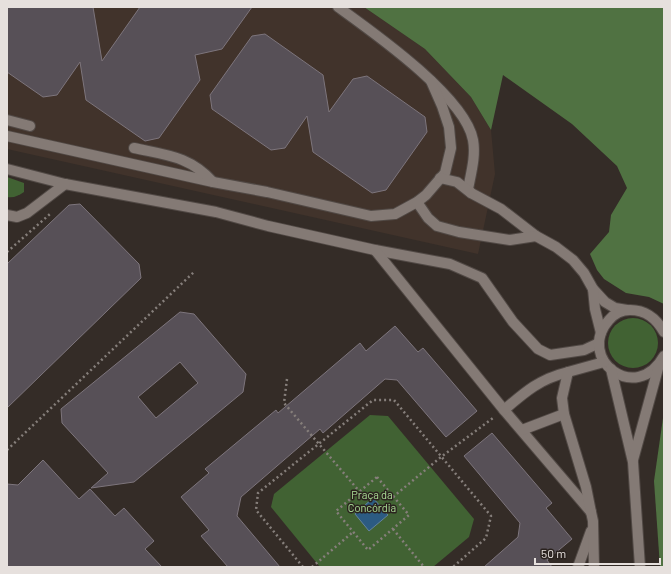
<svg xmlns="http://www.w3.org/2000/svg" width="671" height="574" font-family="Barlow,sans-serif">
	<style>
		.built { fill: #41332b }
		.green { fill: #416233 }
		.forest { fill: #507242 }
		.water { fill: #2c5b82; stroke: #64839d }
		.building { fill: #575057; stroke: #7d757c; fill-rule: evenodd }
		.lines { fill: none; stroke-linecap: round; stroke-linejoin: round }
		.lane-casing { stroke: #514945; stroke-width: 12 }
		.street-casing { stroke: #514945; stroke-width: 12 }
		.path { stroke: #867f7b; stroke-width: 2.5; stroke-dasharray: 2 3; stroke-linecap: butt }
		.lane { stroke: #847a75; stroke-width: 10 }
		.street { stroke: #847a75; stroke-width: 10 }
		.labels { text-anchor: middle; dominant-baseline: central; stroke-width: 3; stroke-linejoin: round; paint-order: stroke }
		.park-label { font-size: 11px; fill: #ace098; stroke: #2a221e }
	</style>
	<rect width="100%" height="100%" fill="#342c27"/>
	<path class="built" d="M7,7H364L425,49L471,97L491,130L495,174L478,254L7,149Z"/>
	<g class="green">
		<path d="M7,177L24,183V192C18,196 14,198 7,197Z"/>
		<circle cx="633" cy="343" r="25"/>
		<path d="M370,415L388,416L474,519L469,537L433,567H320L271,507L274,494Z"/>
	</g>
	<g class="forest">
		<path d="M364,7H664V304L649,297L626,293L604,279L597,270L590,254L609,232L611,215L627,188L617,166L572,124L503,75L491,130L471,97L425,49Z"/>
		<path d="M664,411V567H660L654,481Z"/>
	</g>
	<path class="water" d="M373,498L388,515L369,531L355,514Z"/>
	<g class="building">
		<path d="M7,7H93L102,61L140,7H252L222,49L195,55L200,80L159,138L145,141L86,100L80,62L57,95L43,97L7,72Z"/>
		<path d="M265,34L323,75L329,112L353,79L367,76L425,117L427,132L386,190L372,193L313,152L307,116L285,148L271,150L212,109L210,95L252,36Z"/>
		<path d="M80,204L139,264L141,278L7,408V264L69,205Z"/>
		<path d="M180,312L194,314L246,374L243,392L134,482L91,488L108,473L62,423L61,409ZM180,362L198,383L156,418L138,397Z"/>
		<path d="M395,326L418,352L423,348L477,411L446,437L397,380L385,379L323,433L320,429L241,497L237,516L280,567H228L201,536L209,530L181,497L209,473L205,469L276,410L278,413L360,343L366,351Z"/>
		<path d="M492,433L552,503L546,508L572,539L547,560L552,567H484L518,537L520,523L464,456Z"/>
		<path d="M43,460L79,499L90,489L115,516L124,508L154,541L145,549L162,567H7V484L18,485Z"/>
	</g>
	<g class="lines">
		<g class="lane-casing">
			<g id="lane">
				<path d="M338,7C374,33 465,97 473,140C476,156 471,173 468,189L471,193"/>
				<path d="M7,120L30,126"/>
				<path d="M7,136L213,182L267,192L371,216L395,214L417,202L426,195L445,173L451,148L449,127L442,106L431,81"/>
				<path d="M134,148C166,155 190,156 213,182"/>
				<path d="M7,169L65,184L216,212L268,226L375,250L450,264L482,278L513,322L538,349L550,355L584,350L599,343"/>
				<path d="M440,178L457,182L471,193L501,209L536,236L556,247L573,260L584,273L593,289L605,302L615,308L627,310"/>
				<path d="M417,202L428,218L437,226L459,232L510,240L536,236"/>
				<path d="M7,215L17,217L27,213L65,184"/>
				<path d="M375,250L504,410L591,512"/>
				<path d="M593,289L595,309L601,333"/>
				<path d="M664,332C656,318 646,310 630,310C622,310 614,314 609,320C575,358 636,406 664,356"/>
				<path d="M504,410C526,391 540,379 568,372"/>
				<path d="M522,430L564,414"/>
				<path d="M578,567L591,531"/>
				<path d="M594,567L593,521L591,512L586,487L564,414L562,398L568,372L604,362"/>
			</g>
		</g>
		<g class="street-casing">
			<g id="street">
				<path d="M611,369L633,462L640,567"/>
				<path d="M633,460L659,365"/>
			</g>
		</g>
		<g class="path">
			<path d="M7,252L50,214"/>
			<path d="M287,379L284,403L359,491"/>
			<path d="M7,450L195,271"/>
			<path d="M377,477L409,515L368,550L336,511Z"/>
			<path d="M393,497L441,457L493,418"/>
			<path d="M393,529L424,567"/>
			<path d="M303,567L256,510L258,493L373,400H394L491,516L486,538L453,567"/>
			<path d="M312,567L353,532"/>
		</g>
		<use href="#lane" class="lane"/>
		<use href="#street" class="street"/>
	</g>
	<g class="labels">
		<g class="park-label">
			<text x="372" y="494">Praça da<tspan x="372" dy="13">Concórdia</tspan></text>
		</g>
	</g>
	<rect width="671" height="574" fill="none" stroke="#e6e0dd" stroke-width="16"/>
	<path d="M535 558v6h125v-6" fill="none" stroke="#e6e0dd" stroke-width="2"/>
	<text x="541" y="558" font-size="12" fill="#e6e0dd" stroke="#2a221e" stroke-width="3" paint-order="stroke">50 m</text>
</svg>
